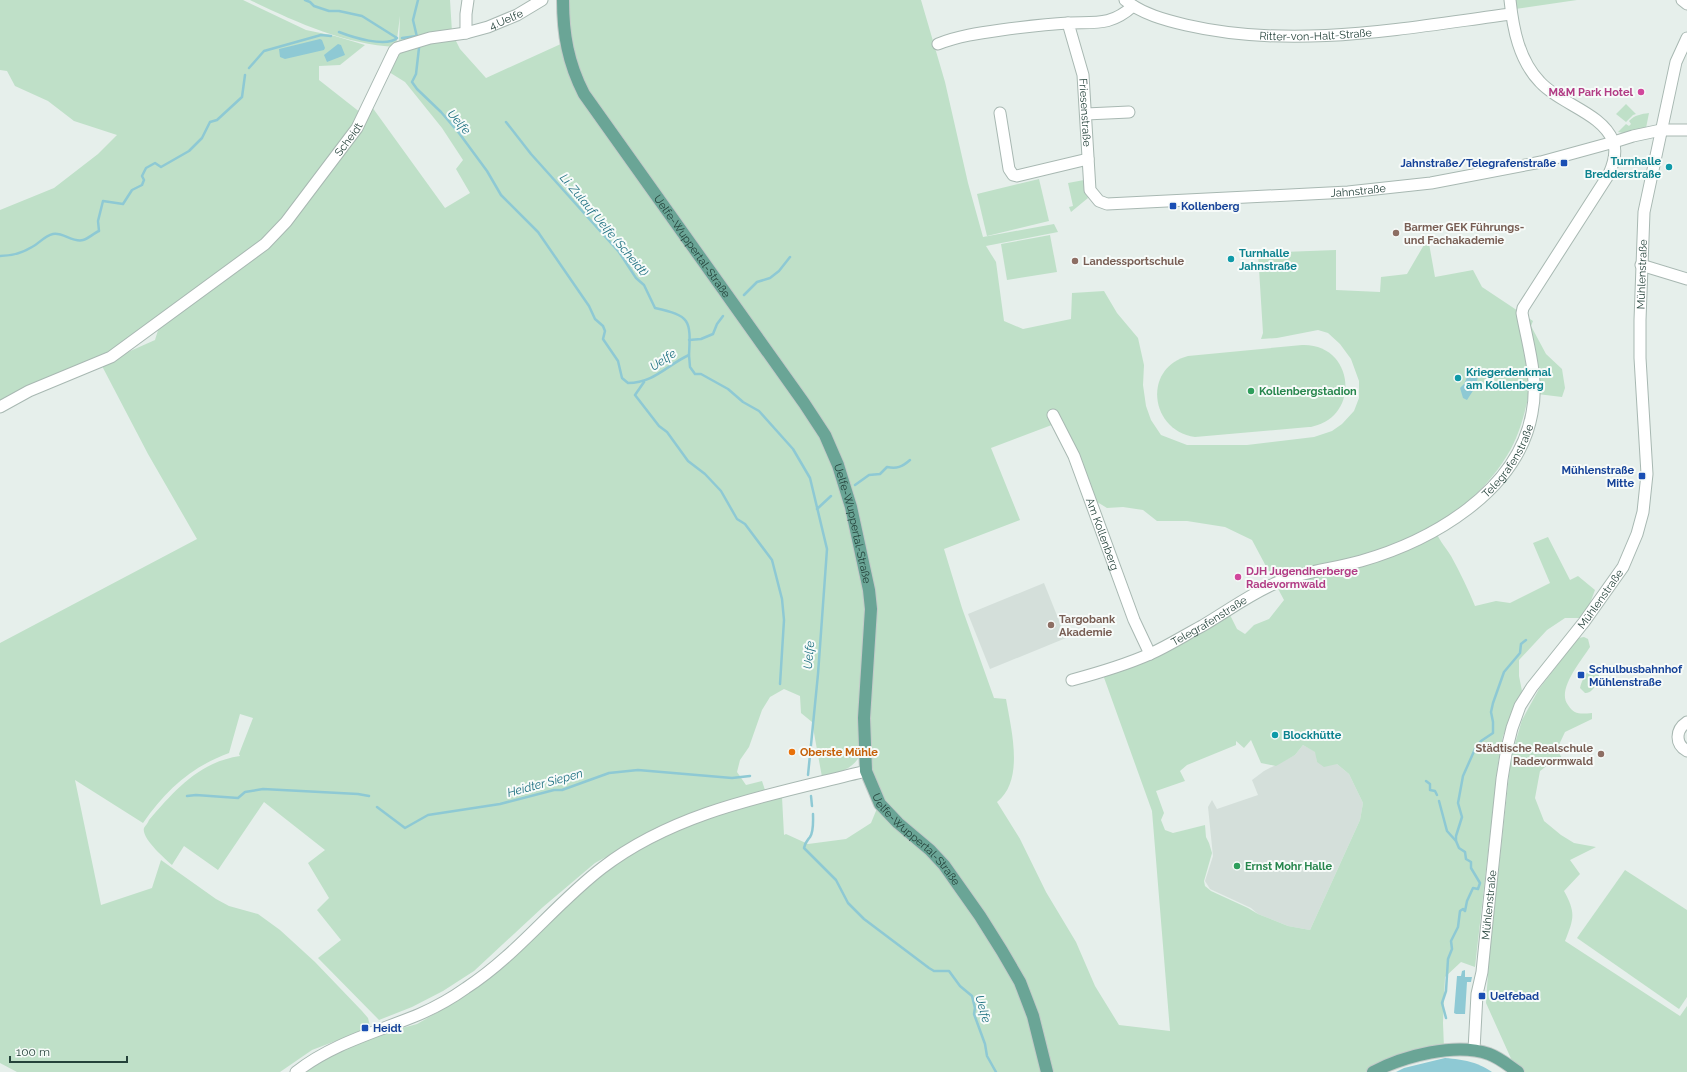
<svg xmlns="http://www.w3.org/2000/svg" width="1687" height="1072" font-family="Raleway,sans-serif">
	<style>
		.built { fill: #d4dfda }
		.green { fill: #bfe0c8; fill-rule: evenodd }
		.water { fill: #8ec9d4 }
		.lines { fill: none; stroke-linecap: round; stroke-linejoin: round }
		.stream { stroke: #8ec9d4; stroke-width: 2.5 }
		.minor-casing { stroke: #a8b8b2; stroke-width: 13 }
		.major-casing { stroke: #c2cac8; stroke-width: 14 }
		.minor { stroke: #fff; stroke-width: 11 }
		.major { stroke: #6aa596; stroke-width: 12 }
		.hotel-dot { fill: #d1479c; stroke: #f7fbf9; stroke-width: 1.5 }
		.transit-dot { fill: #1a4fb4; stroke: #f7fbf9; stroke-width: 1.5 }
		.culture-dot { fill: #0f9aa8; stroke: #f7fbf9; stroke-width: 1.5 }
		.education-dot { fill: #8d6e63; stroke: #f7fbf9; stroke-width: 1.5 }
		.leisure-dot { fill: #2e9e5b; stroke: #f7fbf9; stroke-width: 1.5 }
		.food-dot { fill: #e8710a; stroke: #f7fbf9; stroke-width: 1.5 }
		.labels { text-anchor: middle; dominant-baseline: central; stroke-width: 4; stroke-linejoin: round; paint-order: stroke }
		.street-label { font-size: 11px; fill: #24423a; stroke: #f7fbf9 }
		.hotel-label { font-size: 11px; font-weight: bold; fill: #b23c85; stroke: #f7fbf9; text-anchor: end }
		.culture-label { font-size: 11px; font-weight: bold; fill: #0d838f; stroke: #f7fbf9; text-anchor: start }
		.transit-label { font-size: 11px; font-weight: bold; fill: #164399; stroke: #f7fbf9; text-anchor: start }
		.education-label { font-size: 11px; font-weight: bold; fill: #785e54; stroke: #f7fbf9; text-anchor: start }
		.leisure-label { font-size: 11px; font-weight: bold; fill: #27864d; stroke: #f7fbf9; text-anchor: start }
		.food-label { font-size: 11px; font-weight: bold; fill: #c56008; stroke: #f7fbf9; text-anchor: start }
		.water-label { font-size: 12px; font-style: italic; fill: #1c6f80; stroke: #f7fbf9 }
	</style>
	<rect width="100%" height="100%" fill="#e6efeb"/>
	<g class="built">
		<path d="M1044,583L1066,638L990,669L968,614Z"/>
		<path d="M1303,745L1316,752L1317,762L1337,764L1349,774L1363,803L1360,820L1310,930L1288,926L1258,914L1251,908L1210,889L1205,881L1213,856L1208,807L1212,800L1217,809L1258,795L1252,780L1264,771L1295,755Z"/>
	</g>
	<g class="green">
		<path d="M0,0H243L306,30L335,36L365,45L340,65L319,66V80L361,113C333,158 299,203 262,241L104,356L0,402V210L54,188L98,154L117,135L74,121L48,101L15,86L7,71L0,70Z"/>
		<path d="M250,0H450L452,32L399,42L400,16L396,47C344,44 296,22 250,0Z"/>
		<path d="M568,0H921L945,82L968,183L983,237L1054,224L1058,232L986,246L996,262L1004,321L1023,329L1071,319L1072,293L1104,291L1117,313L1138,338L1144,365L1143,385L1146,406L1151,420L1161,435L1187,445H1247L1314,437L1332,431L1342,424L1354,411L1359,398V381L1351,359L1340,344L1328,333L1318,330L1277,338L1261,339L1263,333L1258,253L1336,250V290L1380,292L1381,277L1407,274L1428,238L1435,277L1473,270L1482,287L1533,321L1531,326L1546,354L1562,369L1565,388L1562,397L1529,393C1525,413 1519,436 1508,454C1489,486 1464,506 1434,527C1438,539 1444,545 1451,556C1460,572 1468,589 1475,606L1496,601L1510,603L1550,583L1533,543L1548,537L1570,580L1578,576L1595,590L1586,614L1579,618H1565L1547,630L1519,660V676L1522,691L1503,736L1498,764L1475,967L1461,962L1445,977L1443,1023L1444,1048L1367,1072H1050L992,927L882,800L868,763L874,608L831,444L596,105L582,79L569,42ZM1057,423L1089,497L1107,508L1123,507L1143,510L1157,521H1187L1225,527L1252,540L1284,600L1269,619L1254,625L1245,634L1237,629L1228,611L1102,672L1152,811L1170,1031L1119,1025L1095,986L1076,942L1046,892L1020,839L997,802C1025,780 1011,729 1006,699L994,698L962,608L944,549L1020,520L991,448ZM1251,740L1261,763L1276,766L1295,755L1303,745L1315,752L1317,762L1324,767L1337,764L1349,774L1363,803L1360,820L1310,930L1288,926L1258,914L1248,908L1211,891L1205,886L1204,881L1212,853L1209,843L1206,837L1205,825L1173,833L1165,830L1161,820L1164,813L1156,791L1185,781L1180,771L1187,765L1236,745V741L1244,748Z"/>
		<path d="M1514,0H1577L1515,9Z"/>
		<path d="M454,37L460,49L486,78L563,43L569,70L813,420L842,482L869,610L859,757C851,771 835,773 822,777L812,722L801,713L800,696L784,689L770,697L762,710L749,747L740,760L737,772L746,785L762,781L766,793L642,837L595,863L543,907L474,971L443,991L412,1007L379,1020L318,958L341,940L317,910L329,898L308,863L325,850L264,802L218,870L184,846L172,865C165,859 141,838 144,828C145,826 148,823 149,820C175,790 199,762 240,756L239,754L253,718L240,714L229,753C191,767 166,790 143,823L75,780L101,905L152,888L161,860L216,899L229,906L258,914L280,930L315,962L362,1011L368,1018L370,1026L367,1029L312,1050L280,1072H17L0,1063V643L197,539L148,454L102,366L119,356L155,340L159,327L256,256L372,107L445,208L470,193L456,169L463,160L442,128L405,82L389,72L399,52Z"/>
		<path d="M1626,104L1636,114L1633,115L1626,122L1616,114Z"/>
		<path d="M1649,113L1646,128L1623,133L1618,132L1626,124L1629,126L1631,124L1629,121C1635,115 1641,114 1649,113Z"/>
		<path d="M1039,179L1049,221L987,236L977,194Z"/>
		<path d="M1084,180L1085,193L1088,198L1071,212L1069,207L1073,206L1068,183Z"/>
		<path d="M1050,235L1057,272L1007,280L1001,244Z"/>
		<path d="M1302,345C1355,343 1362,419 1309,427L1195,437C1150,431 1142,368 1188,356Z"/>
		<path d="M1584,637L1588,639L1590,647C1582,660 1556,690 1568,705C1574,715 1581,714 1592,713V719L1565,732L1557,749L1565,764L1553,761L1540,771L1535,798L1544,821L1561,835L1574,843L1596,847L1570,860L1580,874L1564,891C1576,913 1574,918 1565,941L1680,1016L1687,1006V1072H1523L1513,1063L1486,1003L1489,958L1511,757L1522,720L1539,689L1578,638Z"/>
		<path d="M1595,666L1599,668C1601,677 1594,694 1585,693L1580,688C1581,681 1588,668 1595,666Z"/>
		<path d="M782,797L784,835L786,834L808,844L846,839L871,823L878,806L950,878L1020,991L1043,1072H301L317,1061L377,1035L417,1024L445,1008L487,978L604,871L648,844L691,824L716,815Z"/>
		<path d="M1625,870L1687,910V997L1679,1009L1577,938Z"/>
	</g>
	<g class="water">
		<path d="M320,39L322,40L325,48L324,50L285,59L280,57L279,49Z"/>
		<path d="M338,44L341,45L345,55L327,62L324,55Z"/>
		<path d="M1469,373L1478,376L1476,386L1467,400L1463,398L1460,388L1464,384Z"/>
		<path d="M1465,970V977H1472L1471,982H1467L1465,1014H1456L1454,1013L1457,976H1461L1462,971Z"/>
		<path d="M1445,1058C1465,1060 1475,1061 1492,1072H1396L1404,1068Z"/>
	</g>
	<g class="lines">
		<g class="stream">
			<path d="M305,0L310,2L314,6L329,11H339L362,16L397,38C386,48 352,37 339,32"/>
			<path d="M417,37L413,20L418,0"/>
			<path d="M402,38L417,36"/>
			<path d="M419,48L416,74L412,82L417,89L441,112L459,133L487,171L501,195L538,232L589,306L595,319L603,326L605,331L603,339L618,361L622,378L628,383C654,383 667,365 689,355L690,367L695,374H701L728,389L743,402L759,411L793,449L810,478L827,549L818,674L808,775"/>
			<path d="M249,68L264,51L321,35L331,36"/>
			<path d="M506,122L531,154L619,252L636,278L644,285L655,308C690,316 691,319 689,355"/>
			<path d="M0,256C12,256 22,253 32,247C40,243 44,236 53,234C63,232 73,243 83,240C88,239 94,233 99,231L98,221L103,201L123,204L132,190L142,185L144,180L142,176L146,168L155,163L161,167L189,151L202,138L210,122L217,120L242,97L245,75"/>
			<path d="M744,295L757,282L770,278L779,271L790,257"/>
			<path d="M689,340L701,339L713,334L717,324L723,316"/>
			<path d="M644,382L635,395L659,426L667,432L688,461L705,474L721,491L737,519L745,524L772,560L782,599L784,620L780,684"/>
			<path d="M855,485L869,475L880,474L887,467C897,469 902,467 910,460"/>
			<path d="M817,509L831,496"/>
			<path d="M1426,781L1430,784V790L1435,791L1437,795"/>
			<path d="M187,796L196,795L238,798L245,792L263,789L358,794L369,796"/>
			<path d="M811,796L812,806"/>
			<path d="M1439,801L1447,831L1456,841"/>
			<path d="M377,807L405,828L428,815L500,804L554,790H562L609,773L638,770L732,778L750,776"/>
			<path d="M813,814C813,820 814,831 810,837C807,841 805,842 804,848L836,880L848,903L864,919L929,968L934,971H949L960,986L972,996L975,1008L974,1014L985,1044L987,1056L996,1072"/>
			<path d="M1446,1018L1442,1003L1446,991L1448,959L1452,949L1451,941L1458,927L1460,911L1463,909L1465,911L1467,901L1473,888L1478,889L1480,883L1471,868V862L1466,859L1465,852L1459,848L1456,841V836L1462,817L1458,803L1463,776L1475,749L1481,741L1493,733V722L1491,712L1493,703L1504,672L1520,653L1521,644L1526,640"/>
		</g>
		<g class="minor-casing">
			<g id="minor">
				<path id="s1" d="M1125,0C1142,14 1165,20 1186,25C1294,50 1404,28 1511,14"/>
				<path d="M1682,0L1687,4"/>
				<path id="s2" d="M1133,6C1111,26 1096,22 1068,23L1083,75L1090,190L1099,201L1107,204L1348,192L1431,183L1541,162L1614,142L1633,136L1661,130H1687"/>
				<path d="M466,33V14L468,0"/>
				<path d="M938,44C958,36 979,33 1001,30C1023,27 1046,24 1068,23"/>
				<path d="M1000,113L1009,169L1013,175L1017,176L1088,159"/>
				<path d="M1086,114L1129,112"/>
				<path d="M1641,265L1687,279"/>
				<path id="s3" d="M0,407L29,391L111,357L265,244L286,222L357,128L394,51L397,48L430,38L466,33L488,27L517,15L542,0"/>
				<path id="s4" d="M1053,415L1074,456L1134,620L1150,654"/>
				<path id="s5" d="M1072,680C1098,673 1125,665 1150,654C1168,646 1185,635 1202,626C1226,612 1250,594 1276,583C1303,571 1333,569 1361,561C1431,541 1518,492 1532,413C1539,379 1528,346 1522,313L1523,308L1609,174C1613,165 1617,151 1613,141C1602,113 1560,104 1540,82C1519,60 1513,29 1510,0"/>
				<path d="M1687,722C1675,730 1675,744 1687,751"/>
				<path id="s6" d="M1474,1050L1477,994L1482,972L1487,922L1502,779L1507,748L1512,728L1520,706L1532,687L1584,622L1623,567L1637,534L1643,512L1647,474L1640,358V320L1644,212L1676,62L1687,38"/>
				<path d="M296,1072C333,1043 377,1032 420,1014C436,1007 452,998 466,988C517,955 554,905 602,868C677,810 775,794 866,771"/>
			</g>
		</g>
		<g class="major-casing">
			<g id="major">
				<path id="s7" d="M563,0C563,34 568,63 584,94L804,403L825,435L838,465L851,507L869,590L871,609L864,718L866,771L880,804L898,823L930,850L944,865L980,916L1002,951L1020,982L1033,1016L1047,1072"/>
				<path d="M1373,1072C1404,1056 1456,1042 1489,1054C1500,1058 1509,1066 1518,1072"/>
			</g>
		</g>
		<use href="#minor" class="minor"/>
		<use href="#major" class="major"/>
	</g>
	<g class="hotel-dot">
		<circle cx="1641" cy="92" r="4"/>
		<circle cx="1238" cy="577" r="4"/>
	</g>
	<g class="transit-dot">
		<rect x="1560" y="159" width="8" height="8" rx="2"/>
		<rect x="1169" y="202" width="8" height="8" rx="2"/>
		<rect x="1638" y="472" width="8" height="8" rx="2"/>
		<rect x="1577" y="671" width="8" height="8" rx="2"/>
		<rect x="1478" y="992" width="8" height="8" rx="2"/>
		<rect x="361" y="1024" width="8" height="8" rx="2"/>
	</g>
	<g class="culture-dot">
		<circle cx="1669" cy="167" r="4"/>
		<circle cx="1231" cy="259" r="4"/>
		<circle cx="1458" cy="378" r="4"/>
		<circle cx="1275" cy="735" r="4"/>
	</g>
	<g class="education-dot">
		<circle cx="1396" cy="233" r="4"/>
		<circle cx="1075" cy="261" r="4"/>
		<circle cx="1051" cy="625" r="4"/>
		<circle cx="1601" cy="754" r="4"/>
	</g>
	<g class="leisure-dot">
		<circle cx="1251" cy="391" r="4"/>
		<circle cx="1237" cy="866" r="4"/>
	</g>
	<circle class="food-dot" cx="792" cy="752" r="4"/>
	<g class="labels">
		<g class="street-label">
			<text stroke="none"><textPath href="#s3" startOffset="664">4.Uelfe</textPath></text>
			<text stroke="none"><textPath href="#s1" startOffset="197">Ritter-von-Halt-Straße</textPath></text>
			<text stroke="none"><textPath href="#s2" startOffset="161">Friesenstraße</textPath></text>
			<text stroke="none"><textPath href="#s3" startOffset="447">Scheidt</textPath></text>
			<text stroke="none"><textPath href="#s2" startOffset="513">Jahnstraße</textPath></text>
			<text stroke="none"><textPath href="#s7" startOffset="284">Uelfe-Wuppertal-Straße</textPath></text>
			<text stroke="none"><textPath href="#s6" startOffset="818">Mühlenstraße</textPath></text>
			<text stroke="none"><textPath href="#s5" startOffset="498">Telegrafenstraße</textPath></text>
			<text stroke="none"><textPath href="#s7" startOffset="608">Uelfe-Wuppertal-Straße</textPath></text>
			<text stroke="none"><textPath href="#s4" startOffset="129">Am Kollenberg</textPath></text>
			<text stroke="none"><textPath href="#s6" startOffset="482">Mühlenstraße</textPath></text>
			<text stroke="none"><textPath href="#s5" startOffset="150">Telegrafenstraße</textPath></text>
			<text stroke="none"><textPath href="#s7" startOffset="944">Uelfe-Wuppertal-Straße</textPath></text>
			<text stroke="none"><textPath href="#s6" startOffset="146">Mühlenstraße</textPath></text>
		</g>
		<g class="hotel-label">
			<text x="1633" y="92">M&amp;M Park Hotel</text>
			<text x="1246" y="571" text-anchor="start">DJH Jugendherberge<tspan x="1246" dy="13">Radevormwald</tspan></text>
		</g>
		<g class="culture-label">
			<text x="1661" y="161" text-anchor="end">Turnhalle<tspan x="1661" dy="13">Bredderstraße</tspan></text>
			<text x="1239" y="253">Turnhalle<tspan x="1239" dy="13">Jahnstraße</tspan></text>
			<text x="1466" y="372">Kriegerdenkmal<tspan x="1466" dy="13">am Kollenberg</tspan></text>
			<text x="1283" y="735">Blockhütte</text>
		</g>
		<g class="transit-label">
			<text x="1556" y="163" text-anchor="end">Jahnstraße/Telegrafenstraße</text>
			<text x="1181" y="206">Kollenberg</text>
			<text x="1634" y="470" text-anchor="end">Mühlenstraße<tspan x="1634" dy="13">Mitte</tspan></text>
			<text x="1589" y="669">Schulbusbahnhof<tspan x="1589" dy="13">Mühlenstraße</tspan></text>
			<text x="1490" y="996">Uelfebad</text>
			<text x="373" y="1028">Heidt</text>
		</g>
		<g class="education-label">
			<text x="1404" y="227">Barmer GEK Führungs-<tspan x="1404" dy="13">und Fachakademie</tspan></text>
			<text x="1083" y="261">Landessportschule</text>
			<text x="1059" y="619">Targobank<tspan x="1059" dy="13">Akademie</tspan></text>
			<text x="1593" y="748" text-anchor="end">Städtische Realschule<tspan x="1593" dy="13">Radevormwald</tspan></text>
		</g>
		<g class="leisure-label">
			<text x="1259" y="391">Kollenbergstadion</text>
			<text x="1245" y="866">Ernst Mohr Halle</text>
		</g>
		<g class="food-label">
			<text x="800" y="752">Oberste Mühle</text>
		</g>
		<g class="water-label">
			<text transform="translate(459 122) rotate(49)">Uelfe</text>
			<text transform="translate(604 225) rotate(50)">Li. Zulauf Uelfe (Scheidt)</text>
			<text transform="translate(663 360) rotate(-34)">Uelfe</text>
			<text transform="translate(809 655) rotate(-85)">Uelfe</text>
			<text transform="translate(545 783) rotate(-15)">Heidter Siepen</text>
			<text transform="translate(983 1009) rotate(74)">Uelfe</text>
		</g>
	</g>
	<path d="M10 1056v6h117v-6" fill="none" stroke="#24423a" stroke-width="2"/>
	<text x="16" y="1056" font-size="12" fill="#24423a" stroke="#f7fbf9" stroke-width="3" paint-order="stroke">100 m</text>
</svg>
